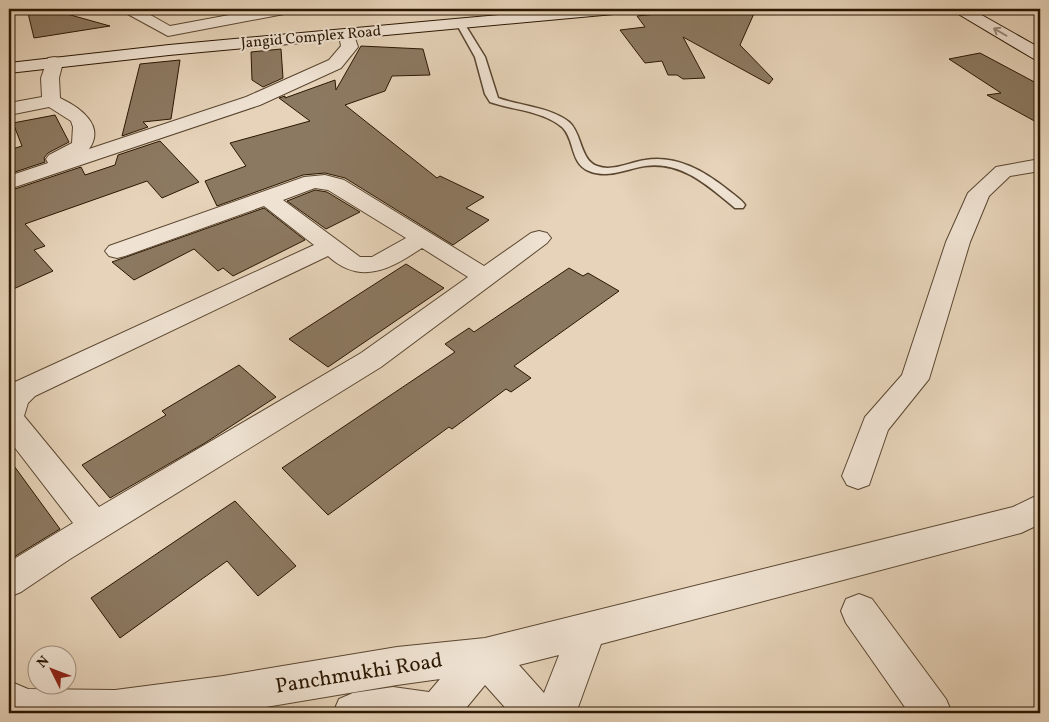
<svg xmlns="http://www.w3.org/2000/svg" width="1049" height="722" font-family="Vollkorn,serif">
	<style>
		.building { fill: #8c7961; stroke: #2b1702 }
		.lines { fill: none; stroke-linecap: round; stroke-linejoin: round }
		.lane-casing { stroke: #5a4630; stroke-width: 3 }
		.street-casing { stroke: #5a4630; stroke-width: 2 }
		.secondary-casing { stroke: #2b1702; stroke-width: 2 }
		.lane { fill: #efe2d2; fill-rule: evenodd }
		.street { fill: #efe2d2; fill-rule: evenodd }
		.secondary { fill: #efe2d2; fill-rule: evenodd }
		.oneway { stroke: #978774 }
		.labels { text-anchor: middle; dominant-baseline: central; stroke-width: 4; stroke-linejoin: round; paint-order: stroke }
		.far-street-label { font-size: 15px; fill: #2b1702; stroke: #efe2d2 }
		.near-street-label { font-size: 21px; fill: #2b1702; stroke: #efe2d2 }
	</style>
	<rect width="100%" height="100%" fill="#e6d3b9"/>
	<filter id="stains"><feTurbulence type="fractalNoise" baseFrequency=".004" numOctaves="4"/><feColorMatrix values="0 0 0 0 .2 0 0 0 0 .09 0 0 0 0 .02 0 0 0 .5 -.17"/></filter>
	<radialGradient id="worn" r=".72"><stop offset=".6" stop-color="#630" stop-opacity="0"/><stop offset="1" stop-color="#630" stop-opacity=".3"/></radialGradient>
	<g class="building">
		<path d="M27,9H49L110,26L34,38Z"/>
		<path d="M673,9H756L740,45L773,79L769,84L683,37L705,78L683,79L677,75H668L662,61L645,63L620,30L645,27L637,16L676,12Z"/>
		<path d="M361,46L423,49L430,75L392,76L385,91L345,105L437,178L440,176L484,197L466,208L489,220L453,245L345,178L325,173L303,175L217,206L205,181L246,166L230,143L310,121L279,98L285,96V98L335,80L336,90Z"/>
		<path d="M281,49L283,78L263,87L252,80L251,52Z"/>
		<path d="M980,53L1040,85V124L987,95L1001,93L949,59Z"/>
		<path d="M180,60L171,119L143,122L148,127L122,136L140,64Z"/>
		<path d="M55,115L69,142L48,153L44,158L45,162L9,174V150L22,146L13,123Z"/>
		<path d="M160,141L199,182L162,198L147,181L25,224L45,246L34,250L53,271L9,291V191L81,167L85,175L115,165L118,155Z"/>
		<path d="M315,190L327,192L360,212L326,229L287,201Z"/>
		<path d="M264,208L305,240L233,276L223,268L218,271L194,249L134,280L112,262Z"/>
		<path d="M406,264L444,288L328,367L289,339Z"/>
		<path d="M569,268L583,276L588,273L619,291L514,366L531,378L511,392L506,389L452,429L449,427L328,515L282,468L455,352L445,344L469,328L474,332Z"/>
		<path d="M239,365L276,397L205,443L110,498L82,465L166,415L162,411Z"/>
		<path d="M9,459L60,529L9,560Z"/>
		<path d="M235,501L296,566L258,596L227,561L120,638L91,598Z"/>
	</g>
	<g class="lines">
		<g class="lane-casing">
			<path id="lane" d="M460,20L464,23L485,57L498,98C520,106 550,107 569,122C582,133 580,160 597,166C612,172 630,162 645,160C677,155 704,171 728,190C734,195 741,199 745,205L743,208H735C708,186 682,161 645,166C626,169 608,179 589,171C570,164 575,139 562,127C543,111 513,110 490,102L485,94L475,57L456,23Z"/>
		</g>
		<g class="street-casing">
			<g id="street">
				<path d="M121,9H140L170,26L261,9H292L289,12L284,14L168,36L124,12Z"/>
				<path d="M347,30L353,32L358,47L341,68L260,105L9,189V176L48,163L46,159L49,155L72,143L73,127L71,121L49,107L9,115V103L42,97L41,78L48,58L54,57L60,58L63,62L59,78L60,98C79,107 106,125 89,149L246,97L329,60L341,46L339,35L341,32Z"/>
				<path d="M1040,159V171L1010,176L989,196L970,242L929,379L888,430L869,485L858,489L847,485L842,476L865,417L902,375L946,242L968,193L996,167Z"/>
				<path d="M325,175L344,180L484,266L531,233L539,231L547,233L551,238L547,243L381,367L70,559L21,592L9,597V562L73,523L9,440V387L15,382L314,245L264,206L125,256L117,258L109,256L105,251L109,246L304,177ZM315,188L328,190L406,238L372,257H360L283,200ZM422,248L468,277L361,353L99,507L24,416L28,403L35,396L328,256C361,286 390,269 422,248Z"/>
				<path d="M1040,494V524L1021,533L601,644L576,713H510L485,685L462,713H333L339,699L353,693L393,687L429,692L440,679L397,685L230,713H9V681L28,689L115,690L223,676L397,647L485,638L1013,507ZM559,655L544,693L519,665Z"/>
				<path d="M859,594L872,599L946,699L952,713H909L846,623L841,611L846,599Z"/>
			</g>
		</g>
		<g class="secondary-casing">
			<g id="secondary">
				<path d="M566,9H622L619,12L614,14L169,55L9,73V63L169,45Z"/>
				<path d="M952,9H971L1040,48V60L1034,59L955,12Z"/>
			</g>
		</g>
		<use href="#lane" class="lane"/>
		<use href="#street" class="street"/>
		<use href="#secondary" class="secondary"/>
	</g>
	<defs><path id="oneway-shaft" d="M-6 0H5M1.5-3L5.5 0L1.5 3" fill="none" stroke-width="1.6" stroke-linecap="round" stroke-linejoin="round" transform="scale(1.25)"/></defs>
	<use class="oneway" href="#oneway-shaft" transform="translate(1000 32) rotate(-150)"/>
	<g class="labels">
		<g class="far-street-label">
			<text transform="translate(311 38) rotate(-5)">Jangid Complex Road</text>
		</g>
		<g class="near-street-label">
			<text transform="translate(359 674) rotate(-9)">Panchmukhi Road</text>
		</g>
	</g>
	<rect width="1049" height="722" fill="none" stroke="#e6d3b9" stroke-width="30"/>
	<rect x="10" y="10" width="1029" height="702" fill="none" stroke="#2b1702" stroke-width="2.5"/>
	<rect x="15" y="15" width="1019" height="692" fill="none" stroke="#2b1702"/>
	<g transform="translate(52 670) rotate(312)"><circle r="24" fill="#efe2d2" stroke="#a1917f"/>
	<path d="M0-4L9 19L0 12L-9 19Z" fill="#8f2418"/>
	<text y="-8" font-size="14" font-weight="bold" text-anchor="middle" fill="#2b1702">N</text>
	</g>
	<rect width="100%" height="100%" filter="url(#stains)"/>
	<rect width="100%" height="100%" fill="url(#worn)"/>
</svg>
